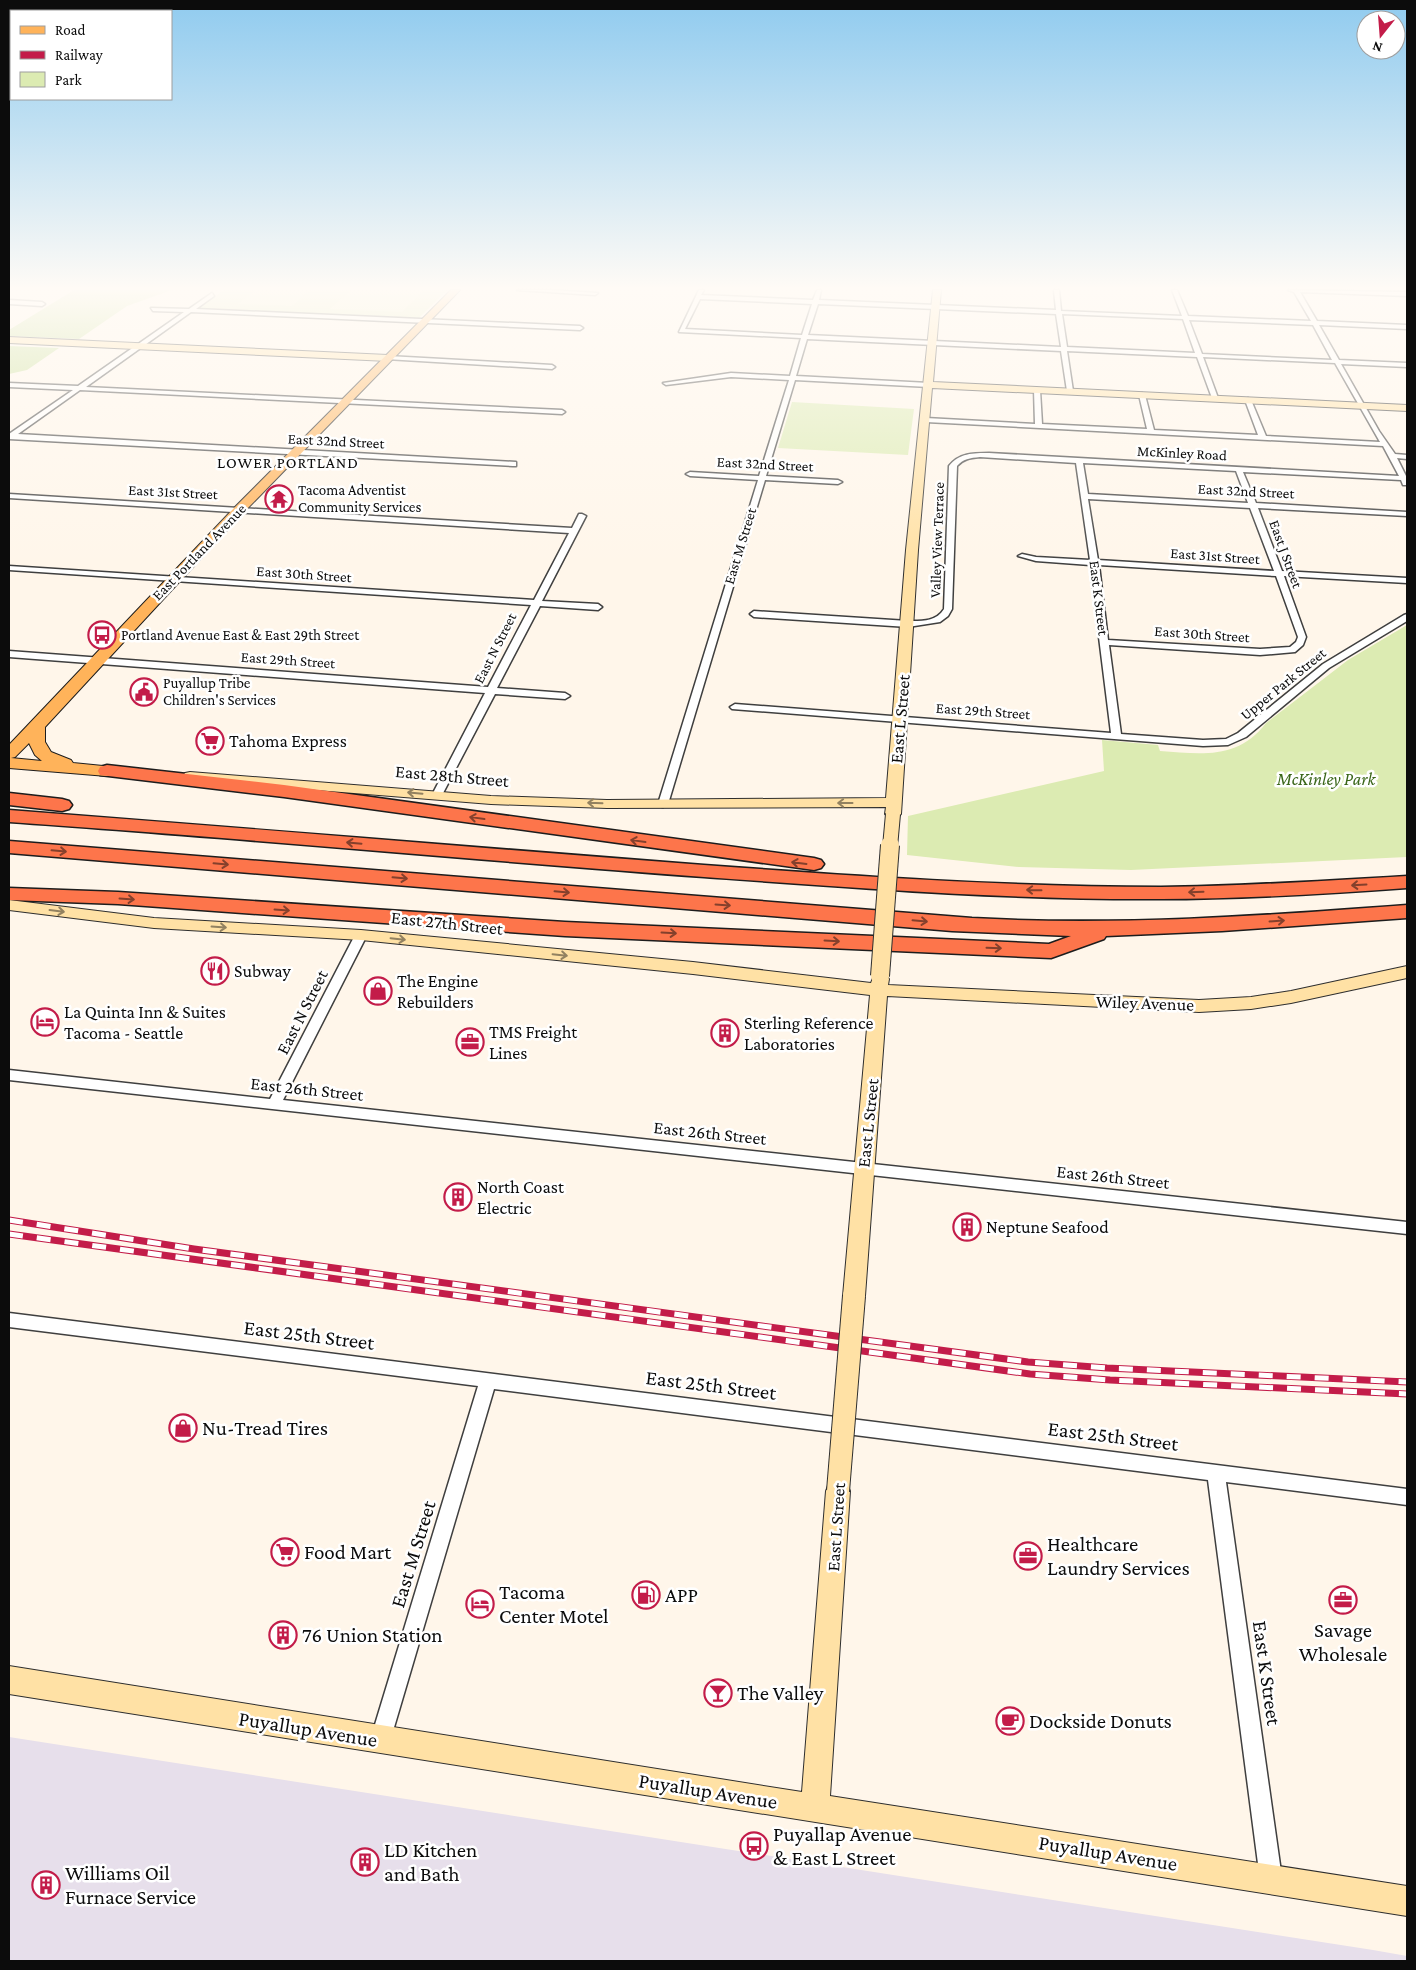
<svg xmlns="http://www.w3.org/2000/svg" width="1416" height="1970" font-family="'Crimson Pro',serif">
	<style>
		.industrial { fill: #e7dfeb }
		.green { fill: #dcebb2 }
		.forest { fill: #c4dd91 }
		.pitch { fill: #ecf2c4 }
		.lines { fill: none; stroke-linecap: round; stroke-linejoin: round }
		.street-casing { stroke: #3f3f3f; stroke-width: 3 }
		.secondary-casing { stroke: #2e2e2e; stroke-width: 2 }
		.primary-casing { stroke: #1d1d1d; stroke-width: 2 }
		.highway-casing { stroke: #1d1d1d; stroke-width: 3 }
		.street { fill: #fff; fill-rule: evenodd }
		.secondary { fill: #ffe1a5; fill-rule: evenodd }
		.primary { fill: #ffb35a; fill-rule: evenodd }
		.highway { fill: #fd754b; fill-rule: evenodd }
		.rail-casing { stroke: #c31c49; stroke-width: 7 }
		.rail { stroke: #fff; stroke-width: 5; stroke-dasharray: 14; stroke-linecap: butt }
		.secondary-bridge-far2-casing { stroke: #2e2e2e; stroke-width: 16; stroke-linecap: butt }
		.secondary-bridge-far1-casing { stroke: #2e2e2e; stroke-width: 20; stroke-linecap: butt }
		.secondary-bridge-casing { stroke: #2e2e2e; stroke-width: 24; stroke-linecap: butt }
		.secondary-bridge-far2 { stroke: #ffe1a5; stroke-width: 14 }
		.secondary-bridge-far1 { stroke: #ffe1a5; stroke-width: 18 }
		.secondary-bridge { stroke: #ffe1a5; stroke-width: 22 }
		.oneway { stroke: #928160 }
		.oneway2 { stroke: #84402c }
		.labels { text-anchor: middle; dominant-baseline: central; stroke-width: 5; stroke-linejoin: round; paint-order: stroke }
		.far-street-label { font-size: 15px; fill: #0c0c0c; stroke: #fff }
		.far-poi-label { font-size: 15px; fill: #0c0c0c; stroke: #fff; text-anchor: start }
		.far-neighbourhood-label { font-size: 16px; letter-spacing: 1px; fill: #0c0c0c; stroke: #fff }
		.street-label { font-size: 18px; fill: #0c0c0c; stroke: #fff }
		.poi-label { font-size: 18px; fill: #0c0c0c; stroke: #fff; text-anchor: start }
		.park-label { font-size: 18px; font-style: italic; fill: #3a6619; stroke: #fff }
		.near-street-label { font-size: 21px; fill: #0c0c0c; stroke: #fff }
		.near-poi-label { font-size: 21px; fill: #0c0c0c; stroke: #fff; text-anchor: start }
	</style>
	<rect width="100%" height="100%" fill="#fff6ea"/>
	<path class="industrial" d="M9,1737L1373,1950L1407,1956V1961H9Z"/>
	<g class="green">
		<path d="M224,290H447L419,318L198,309Z"/>
		<path d="M792,402L914,409L908,455L778,448Z"/>
		<path d="M1407,625V857L1131,870L1019,867L907,855L908,816L1104,771L1102,740L1158,745L1160,751C1201,754 1238,760 1266,723L1348,660Z"/>
	</g>
	<g class="forest">
		<path d="M74,290H172L127,306L79,339L9,336V330Z"/>
		<path d="M9,346L59,348L27,370L9,374Z"/>
	</g>
	<g class="pitch">
		<path d="M255,290H310L292,306L238,304Z"/>
		<path d="M352,290H424L402,312L330,309Z"/>
	</g>
	<g class="lines">
		<g class="street-casing">
			<g id="street">
				<path d="M517,290H551L598,293L595,295Z"/>
				<path d="M699,290H704L701,295L813,300L817,290H821L819,300L1056,310L1054,290H1059L1061,311L1182,316L1172,290H1177L1188,316L1311,321L1294,292L1288,290L1407,292V296L1300,292L1317,321L1407,325V329L1319,325L1339,360L1407,363V367L1341,364L1379,431L1395,454L1407,455V459L1397,458L1407,478V485H1403L1401,480L1243,472L1256,503L1407,512V516L1258,508L1282,571L1407,578V583L1284,576L1306,637L1303,645L1295,652L1260,655L1109,645L1121,734L1203,740L1226,739L1238,733L1323,664L1404,615L1407,614V621L1329,668L1246,737L1228,745L1203,746L732,709L730,707L735,704L1111,733L1090,565L1036,561L1018,556L1022,554L1036,557L1090,560L1076,463L980,457C970,458 963,459 957,466L952,609L948,616L940,622L908,627L754,617L750,614L754,611L908,621C921,621 936,622 944,609L949,466C959,453 973,453 989,453L1399,476L1383,446L926,422L923,420L926,418L1035,424L1034,390L1037,388L1040,390L1042,424L1147,429L1139,395L1142,393L1145,395L1154,430L1258,435L1245,400L1248,398L1251,400L1266,436L1380,442L1335,363L1203,357L1218,398L1215,400L1212,398L1197,357L1067,351L1073,391L1070,393L1067,391L1061,351L807,339L796,376L929,383L932,385L929,387L795,380L766,476L838,480L842,482L838,484L765,480L668,804L663,807L659,806L658,804L758,480L690,476L686,474L690,472L759,476L789,380L731,377L666,385L663,383L731,373L790,376L801,338L679,332ZM700,299L812,304L802,335L685,329ZM818,304L1056,314L1061,347L808,335ZM1062,314L1183,319L1195,353L1067,347ZM1189,320L1313,325L1332,360L1202,354ZM1083,463L1236,471L1248,503L1088,494ZM1088,499L1250,508L1274,571L1098,560ZM1099,565L1276,576L1298,637L1296,642L1290,647L1260,649L1108,640Z"/>
				<path d="M212,293L214,296L196,309L580,326L583,328L580,330L191,312L86,387L562,410L565,412L562,414L80,390L18,434L516,462V466H513L9,439V434L73,390L9,387V383L78,386L184,312L153,311L151,308L189,309Z"/>
				<path d="M9,300L42,302L45,304L42,306L9,304Z"/>
				<path d="M388,356L552,365L555,367L552,369L386,359Z"/>
				<path d="M9,494L572,528L579,514H582L586,516L542,601L598,604L602,607L598,610L540,606L497,688L565,693L570,696L565,699L495,694L442,795L437,798L432,795L485,693L9,657V651L488,687L531,605L9,570V566L534,600L569,533L9,498Z"/>
				<path d="M361,931L367,935L283,1100L1407,1222V1234L9,1080V1070L270,1099L355,935Z"/>
				<path d="M9,1313L1407,1489V1505L1226,1482L1282,1879L1279,1887L1271,1890L1263,1887L1260,1879L1208,1480L494,1389L390,1741L387,1748L380,1751L373,1748L370,1741L478,1386L9,1327Z"/>
			</g>
		</g>
		<g class="secondary-casing">
			<g id="secondary">
				<path d="M933,290H941L933,382L1407,405V411L932,388L918,550L901,814L898,817H888L885,814L886,807L607,808L491,804L190,780L185,779L183,776L185,773L190,772L491,796L607,800L886,798L906,550Z"/>
				<path d="M9,337L388,355L392,358L388,361L9,343Z"/>
				<path d="M9,900L154,918L361,930L693,962L871,983L874,975L880,973L886,975L889,979L888,985L1199,1000L1251,997L1291,991L1407,966V978L1291,1003L1251,1009L1199,1012L887,996L865,1296L862,1302L854,1305L846,1302L843,1296L870,995L693,974L361,940L154,928L9,910Z"/>
				<path d="M838,1480L847,1483L850,1491L830,1796L1407,1886V1916L9,1694V1666L802,1792L826,1491L829,1483Z"/>
			</g>
		</g>
		<g class="primary-casing">
			<path id="primary" d="M451,290H460L243,513L45,727V742L51,752L71,760L73,763L113,767L115,771L113,775L107,776L9,768V745L235,507ZM29,743L35,755L42,761L11,758L15,757Z"/>
		</g>
		<g class="highway-casing">
			<g id="highway">
				<path d="M107,765L284,785L814,858L821,860L824,864L821,868L814,870L284,797L100,775L98,771L100,767Z"/>
				<path d="M9,793L62,799L69,801L72,805L69,809L62,811L9,805Z"/>
				<path d="M9,810C241,827 472,848 704,865C856,876 1008,887 1161,887C1243,886 1325,881 1407,876V888C1325,894 1243,899 1161,899C1008,900 856,888 704,877C472,860 241,838 9,822Z"/>
				<path d="M9,841L972,918C1117,926 1262,916 1407,905V918L1222,931L1106,936L1104,939L1051,958L565,936L118,904L9,900V888L118,892L565,922L1049,944L1071,936L952,931L9,853Z"/>
			</g>
		</g>
		<use href="#street" class="street"/>
		<use href="#secondary" class="secondary"/>
		<use href="#primary" class="primary"/>
		<use href="#highway" class="highway"/>
		<g class="rail-casing">
			<g id="rail">
				<path d="M9,1220L194,1249L1028,1362L1107,1368L1407,1382"/>
				<path d="M9,1234L1030,1374L1110,1380L1407,1394"/>
			</g>
		</g>
		<use href="#rail" class="rail"/>
		<g class="secondary-bridge-far2-casing">
			<path id="secondary-bridge-far2" d="M890,847L893,814"/>
		</g>
		<g class="secondary-bridge-far1-casing">
			<path id="secondary-bridge-far1" d="M880,976L890,845"/>
		</g>
		<g class="secondary-bridge-casing">
			<path id="secondary-bridge" d="M838,1491L854,1296"/>
		</g>
		<use href="#secondary-bridge-far2" class="secondary-bridge-far2"/>
		<use href="#secondary-bridge-far1" class="secondary-bridge-far1"/>
		<use href="#secondary-bridge" class="secondary-bridge"/>
	</g>
	<defs><path id="oneway-shaft" d="M-6 0H5M1.5-3L5.5 0L1.5 3" fill="none" stroke-width="1.6" stroke-linecap="round" stroke-linejoin="round" transform="scale(1.25)"/></defs>
	<g class="oneway">
		<use href="#oneway-shaft" transform="translate(415 793) rotate(-175)"/>
		<use href="#oneway-shaft" transform="translate(595 803) rotate(-178)"/>
		<use href="#oneway-shaft" transform="translate(845 803) rotate(180)"/>
		<use href="#oneway-shaft" transform="translate(57 911) rotate(7)"/>
		<use href="#oneway-shaft" transform="translate(219 927) rotate(4)"/>
		<use href="#oneway-shaft" transform="translate(398 939) rotate(6)"/>
		<use href="#oneway-shaft" transform="translate(560 955) rotate(6)"/>
	</g>
	<g class="oneway2">
		<use href="#oneway-shaft" transform="translate(477 818) rotate(-172)"/>
		<use href="#oneway-shaft" transform="translate(638 841) rotate(-172)"/>
		<use href="#oneway-shaft" transform="translate(354 843) rotate(-175)"/>
		<use href="#oneway-shaft" transform="translate(59 851) rotate(5)"/>
		<use href="#oneway-shaft" transform="translate(799 863) rotate(-173)"/>
		<use href="#oneway-shaft" transform="translate(221 864) rotate(5)"/>
		<use href="#oneway-shaft" transform="translate(400 878) rotate(5)"/>
		<use href="#oneway-shaft" transform="translate(1359 885) rotate(177)"/>
		<use href="#oneway-shaft" transform="translate(1034 890) rotate(-179)"/>
		<use href="#oneway-shaft" transform="translate(562 892) rotate(5)"/>
		<use href="#oneway-shaft" transform="translate(1196 892) rotate(178)"/>
		<use href="#oneway-shaft" transform="translate(127 899) rotate(4)"/>
		<use href="#oneway-shaft" transform="translate(723 905) rotate(4)"/>
		<use href="#oneway-shaft" transform="translate(282 910) rotate(4)"/>
		<use href="#oneway-shaft" transform="translate(920 921) rotate(5)"/>
		<use href="#oneway-shaft" transform="translate(1277 921) rotate(-4)"/>
		<use href="#oneway-shaft" transform="translate(669 933) rotate(3)"/>
		<use href="#oneway-shaft" transform="translate(832 941) rotate(3)"/>
		<use href="#oneway-shaft" transform="translate(994 948) rotate(2)"/>
	</g>
	<linearGradient id="sky" x2="0" y2="1"><stop stop-color="#90cbef"/><stop offset="0.51" stop-color="#fffbf6"/><stop offset="1" stop-color="#fffbf6" stop-opacity="0"/></linearGradient>
	<rect width="1416" height="565" fill="url(#sky)"/>
	<defs>
		<g id="temple-ring" transform="scale(1.4375)"><circle r="9.5" fill="#fff" stroke="#c31c49" stroke-width="1.5"/><path d="M0-6L5-2H3V0L6.5 2.5H4V6H1.5V3h-3V6H-4V2.5H-6.5L-3 0V-2H-5Z" fill="#c31c49"/></g>
		<g id="bus-ring" transform="scale(1.4375)"><circle r="9.5" fill="#fff" stroke="#c31c49" stroke-width="1.5"/><path d="M-5-6H5V4H4V6H2V4H-2V6H-4V4H-5ZM-3.5-4V0h7V-4ZM-3.5 1.2v1.5H-2V1.2ZM2 1.2v1.5H3.5V1.2Z" fill="#c31c49"/></g>
		<g id="civic-ring" transform="scale(1.4375)"><circle r="9.5" fill="#fff" stroke="#c31c49" stroke-width="1.5"/><path d="M-.6-6.5H3V-4.5H.6V-3L4-1V1h2V6H-6V1h2V-1L-.6-3ZM-1.2 2.5V6h2.4V2.5Z" fill="#c31c49"/></g>
		<g id="supermarket-ring" transform="scale(1.4375)"><circle r="9.5" fill="#fff" stroke="#c31c49" stroke-width="1.5"/><path d="M-6-5.5h2.5l.6 2H6L4.5 2H-2.5L-4.4-4H-6ZM-1.5 3.2a1.3 1.3 0 1 0 .1 0ZM3 3.2a1.3 1.3 0 1 0 .1 0Z" fill="#c31c49"/></g>
		<g id="restaurant-ring" transform="scale(1.4375)"><circle r="9.5" fill="#fff" stroke="#c31c49" stroke-width="1.5"/><path d="M-5-6h1v4h1v-4h1v4h1v-4h1v5L-1.5 .5V6h-2V.5L-5-1ZM5-6V6H3V1.5H1.5Q1.5-4 5-6Z" fill="#c31c49"/></g>
		<g id="shop-ring" transform="scale(1.4375)"><circle r="9.5" fill="#fff" stroke="#c31c49" stroke-width="1.5"/><path d="M-5-2.5h2.3a2.7 3.5 0 0 1 5.4 0H5L5.5 6h-11ZM-1.5-2.5h3a1.5 2.3 0 0 0-3 0Z" fill="#c31c49"/></g>
		<g id="hotel-ring" transform="scale(1.4375)"><circle r="9.5" fill="#fff" stroke="#c31c49" stroke-width="1.5"/><path d="M-6-4.5h1.5V1H6V5H4.5V3h-9V5H-6ZM-4 0a1.8 1.8 0 1 1 3.6 0ZM.5 0V-2.5h3Q6-2.5 6 0Z" fill="#c31c49"/></g>
		<g id="building-ring" transform="scale(1.4375)"><circle r="9.5" fill="#fff" stroke="#c31c49" stroke-width="1.5"/><path d="M-4-6H4V6H1V3H-1V6H-4ZM-2.5-4.3h1.7v1.8h-1.7ZM.8-4.3h1.7v1.8H.8ZM-2.5-1h1.7V.8h-1.7ZM.8-1h1.7V.8H.8Z" fill="#c31c49"/></g>
		<g id="office-ring" transform="scale(1.4375)"><circle r="9.5" fill="#fff" stroke="#c31c49" stroke-width="1.5"/><path d="M-6-3h4V-5.5h4V-3h4V5H-6ZM-1-4.5V-3h2v-1.5ZM-6 0V1H6V0Z" fill="#c31c49"/></g>
		<g id="fuel-ring" transform="scale(1.4375)"><circle r="9.5" fill="#fff" stroke="#c31c49" stroke-width="1.5"/><path d="M-5.5-6h7V0h2V4h1.3V-2.5L3-4.5l.8-.8L6-3V5H2.5V1h-1V6h-7ZM-4.2-4.7v3.2H.2V-4.7Z" fill="#c31c49"/></g>
		<g id="bar-ring" transform="scale(1.4375)"><circle r="9.5" fill="#fff" stroke="#c31c49" stroke-width="1.5"/><path d="M-6-5H6L.8 .8V4.5H3.5V6h-7V4.5H-.8V.8Z" fill="#c31c49"/></g>
		<g id="cafe-ring" transform="scale(1.4375)"><circle r="9.5" fill="#fff" stroke="#c31c49" stroke-width="1.5"/><path d="M-5.5-4.5H6V0H3Q3 3.5 0 3.5H-2.5Q-5.5 3.5-5.5 0ZM3-3.2v2h1.7v-2ZM-6 4.5H4V6H-6Z" fill="#c31c49"/></g>
	</defs>
	<g fill-rule="evenodd">
		<use href="#temple-ring" x="279" y="499"/>
		<use href="#bus-ring" x="102" y="635"/>
		<use href="#civic-ring" x="144" y="692"/>
		<use href="#supermarket-ring" x="210" y="741"/>
		<use href="#restaurant-ring" x="215" y="971"/>
		<use href="#shop-ring" x="378" y="991"/>
		<use href="#hotel-ring" x="45" y="1022"/>
		<use href="#building-ring" x="725" y="1033"/>
		<use href="#office-ring" x="470" y="1042"/>
		<use href="#building-ring" x="458" y="1197"/>
		<use href="#building-ring" x="967" y="1227"/>
		<use href="#shop-ring" x="183" y="1428"/>
		<use href="#supermarket-ring" x="285" y="1552"/>
		<use href="#office-ring" x="1028" y="1556"/>
		<use href="#fuel-ring" x="646" y="1595"/>
		<use href="#office-ring" x="1343" y="1600"/>
		<use href="#hotel-ring" x="480" y="1604"/>
		<use href="#building-ring" x="283" y="1635"/>
		<use href="#bar-ring" x="718" y="1693"/>
		<use href="#cafe-ring" x="1010" y="1721"/>
		<use href="#bus-ring" x="754" y="1846"/>
		<use href="#building-ring" x="365" y="1862"/>
		<use href="#building-ring" x="46" y="1885"/>
	</g>
	<g class="labels">
		<g class="far-street-label">
			<text transform="translate(336 441) rotate(3)">East 32nd Street</text>
			<text transform="translate(1182 453) rotate(3)">McKinley Road</text>
			<text transform="translate(765 464) rotate(3)">East 32nd Street</text>
			<text transform="translate(1246 491) rotate(3)">East 32nd Street</text>
			<text transform="translate(173 492) rotate(3)">East 31st Street</text>
			<text transform="translate(937 540) rotate(-88)">Valley View Terrace</text>
			<text transform="translate(740 546) rotate(-73)">East M Street</text>
			<text transform="translate(199 552) rotate(-46)">East Portland Avenue</text>
			<text transform="translate(1286 554) rotate(70)">East J Street</text>
			<text transform="translate(1215 556) rotate(4)">East 31st Street</text>
			<text transform="translate(304 574) rotate(4)">East 30th Street</text>
			<text transform="translate(1099 598) rotate(83)">East K Street</text>
			<text transform="translate(1202 634) rotate(4)">East 30th Street</text>
			<text transform="translate(495 648) rotate(-63)">East N Street</text>
			<text transform="translate(288 660) rotate(4)">East 29th Street</text>
			<text transform="translate(1283 684) rotate(-39)">Upper Park Street</text>
			<text transform="translate(983 711) rotate(4)">East 29th Street</text>
		</g>
		<g class="far-poi-label">
			<text x="298" y="490">Tacoma Adventist<tspan x="298" dy="17">Community Services</tspan></text>
			<text x="121" y="635">Portland Avenue East &amp; East 29th Street</text>
			<text x="163" y="683">Puyallup Tribe<tspan x="163" dy="17">Children's Services</tspan></text>
		</g>
		<g class="far-neighbourhood-label">
			<text x="288" y="462">LOWER PORTLAND</text>
		</g>
		<g class="street-label">
			<text transform="translate(900 719) rotate(-85)">East L Street</text>
			<text transform="translate(452 776) rotate(5)">East 28th Street</text>
			<text transform="translate(447 923) rotate(6)">East 27th Street</text>
			<text transform="translate(1145 1003) rotate(2)">Wiley Avenue</text>
			<text transform="translate(302 1012) rotate(-63)">East N Street</text>
			<text transform="translate(307 1089) rotate(6)">East 26th Street</text>
			<text transform="translate(868 1123) rotate(-84)">East L Street</text>
			<text transform="translate(710 1133) rotate(6)">East 26th Street</text>
			<text transform="translate(1113 1177) rotate(6)">East 26th Street</text>
			<text transform="translate(836 1527) rotate(-86)">East L Street</text>
		</g>
		<g class="poi-label">
			<text x="229" y="741">Tahoma Express</text>
			<text x="234" y="971">Subway</text>
			<text x="397" y="981">The Engine<tspan x="397" dy="21">Rebuilders</tspan></text>
			<text x="64" y="1012">La Quinta Inn &amp; Suites<tspan x="64" dy="21">Tacoma - Seattle</tspan></text>
			<text x="744" y="1023">Sterling Reference<tspan x="744" dy="21">Laboratories</tspan></text>
			<text x="489" y="1032">TMS Freight<tspan x="489" dy="21">Lines</tspan></text>
			<text x="477" y="1187">North Coast<tspan x="477" dy="21">Electric</tspan></text>
			<text x="986" y="1227">Neptune Seafood</text>
		</g>
		<g class="park-label">
			<text x="1326" y="779">McKinley Park</text>
		</g>
		<g class="near-street-label">
			<text transform="translate(309 1335) rotate(7)">East 25th Street</text>
			<text transform="translate(711 1385) rotate(7)">East 25th Street</text>
			<text transform="translate(1113 1436) rotate(7)">East 25th Street</text>
			<text transform="translate(413 1554) rotate(-73)">East M Street</text>
			<text transform="translate(1267 1673) rotate(82)">East K Street</text>
			<text transform="translate(308 1729) rotate(9)">Puyallup Avenue</text>
			<text transform="translate(708 1791) rotate(9)">Puyallup Avenue</text>
			<text transform="translate(1108 1853) rotate(9)">Puyallup Avenue</text>
		</g>
		<g class="near-poi-label">
			<text x="202" y="1428">Nu-Tread Tires</text>
			<text x="1047" y="1544">Healthcare<tspan x="1047" dy="24">Laundry Services</tspan></text>
			<text x="304" y="1552">Food Mart</text>
			<text x="499" y="1592">Tacoma<tspan x="499" dy="24">Center Motel</tspan></text>
			<text x="665" y="1595">APP</text>
			<text x="1343" y="1630" text-anchor="middle">Savage<tspan x="1343" dy="24">Wholesale</tspan></text>
			<text x="302" y="1635">76 Union Station</text>
			<text x="737" y="1693">The Valley</text>
			<text x="1029" y="1721">Dockside Donuts</text>
			<text x="773" y="1834">Puyallap Avenue<tspan x="773" dy="24">&amp; East L Street</tspan></text>
			<text x="384" y="1850">LD Kitchen<tspan x="384" dy="24">and Bath</tspan></text>
			<text x="65" y="1873">Williams Oil<tspan x="65" dy="24">Furnace Service</tspan></text>
		</g>
	</g>
	<rect width="1416" height="1970" fill="none" stroke="#0c0c0c" stroke-width="20"/>
	<rect x="10" y="10" width="162" height="90" fill="#ffffff" stroke="#9e9e9e"/>
	<rect x="20" y="26" width="25" height="8" fill="#ffb35a" stroke="#9e9e9e"/>
	<text x="55" y="35" font-size="15" fill="#0c0c0c">Road</text>
	<rect x="20" y="51" width="25" height="8" fill="#c31c49" stroke="#9e9e9e"/>
	<text x="55" y="60" font-size="15" fill="#0c0c0c">Railway</text>
	<rect x="20" y="72" width="25" height="15" fill="#dcebb2" stroke="#9e9e9e"/>
	<text x="55" y="85" font-size="15" fill="#0c0c0c">Park</text>
	<g transform="translate(1381 35) rotate(197)"><circle r="24" fill="#ffffff" stroke="#9e9e9e"/>
	<path d="M0-4L9 19L0 12L-9 19Z" fill="#c31c49"/>
	<text y="-8" font-size="14" font-weight="bold" text-anchor="middle" fill="#0c0c0c">N</text>
	</g>
</svg>
